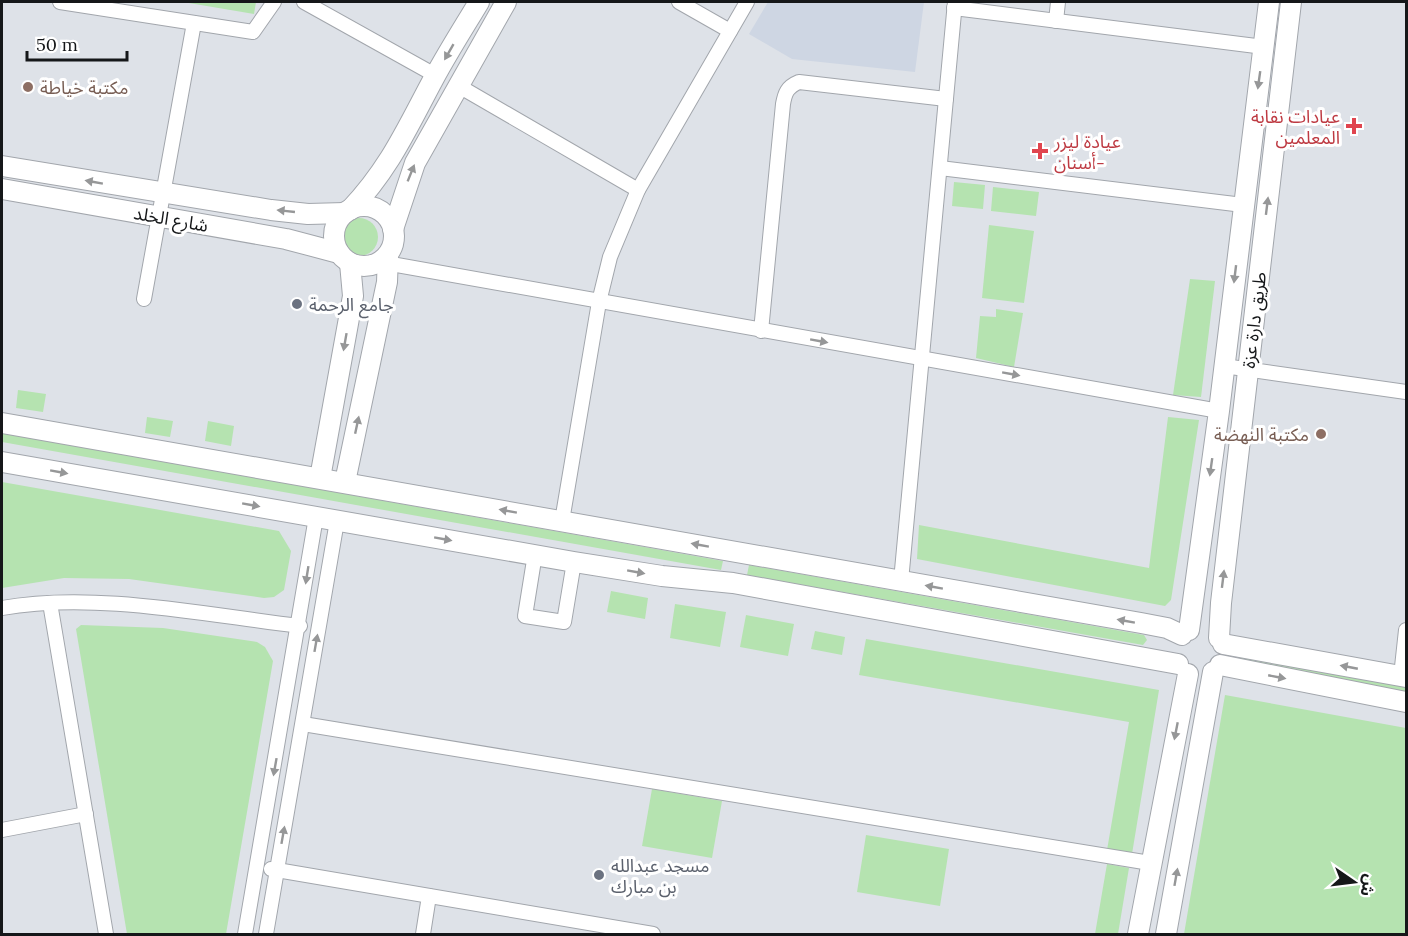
<svg xmlns="http://www.w3.org/2000/svg" width="1408" height="936" font-family="Lora,'Noto Sans Arabic',serif">
	<style>
		.built { fill: #ced6e3 }
		.green { fill: #b5e3b0 }
		.lines { fill: none; stroke-linecap: round; stroke-linejoin: round }
		.street-casing { stroke: #a2a6ac; stroke-width: 16 }
		.secondary-casing { stroke: #a2a6ac; stroke-width: 22 }
		.street { stroke: #fff; stroke-width: 14 }
		.secondary { stroke: #fff; stroke-width: 20 }
		.oneway { fill: #969798 }
		.education-dot { fill: #8d6e63; stroke: #fff; stroke-width: 2 }
		.health-dot { fill: #e0444e; stroke: #fff; stroke-width: 2 }
		.worship-dot { fill: #6b7280; stroke: #fff; stroke-width: 2 }
		.labels { text-anchor: middle; dominant-baseline: central; stroke-width: 6; stroke-linejoin: round; paint-order: stroke }
		.education-label { font-size: 18px; fill: #785e54; stroke: #fff; text-anchor: start }
		.health-label { font-size: 18px; fill: #be3a42; stroke: #fff; text-anchor: end }
		.street-label { font-size: 18px; fill: #151719; stroke: #fff }
		.worship-label { font-size: 18px; fill: #5b616d; stroke: #fff; text-anchor: start }
	</style>
	<rect width="100%" height="100%" fill="#dee2e8"/>
	<path class="built" d="M768,2H924L915,72L792,59L749,34Z"/>
	<g class="green">
		<path d="M183,2H256L254,14Z"/>
		<path d="M954,182L985,185L983,209L952,206Z"/>
		<path d="M993,187L1039,192L1036,216L991,211Z"/>
		<circle cx="359" cy="237" r="19"/>
		<path d="M989,225L1034,231L1024,303L982,298Z"/>
		<path d="M1190,279L1215,281L1201,397L1173,395Z"/>
		<path d="M996,309L1023,313L1014,367L976,358L980,316L996,317Z"/>
		<path d="M18,390L46,394L43,412L16,408Z"/>
		<path d="M147,417L173,421L170,437L145,433Z"/>
		<path d="M1168,417L1199,420L1171,600L1165,606L917,559L919,525L1149,568Z"/>
		<path d="M208,421L234,426L231,446L205,441Z"/>
		<path d="M2,433L723,561L721,570L2,442Z"/>
		<path d="M2,482L279,531L291,551L284,590L274,597L264,598L129,579L64,578L2,588Z"/>
		<path d="M749,565L1144,635L1147,640L1143,645L747,575Z"/>
		<path d="M611,591L648,598L645,619L607,612Z"/>
		<path d="M675,604L726,612L720,647L670,638Z"/>
		<path d="M746,615L794,624L788,656L740,647Z"/>
		<path d="M81,625L163,628L257,642L265,647L273,661L226,934H127L76,629Z"/>
		<path d="M815,631L845,637L842,655L811,649Z"/>
		<path d="M866,639L1159,690L1132,854L1107,850L1129,722L859,675Z"/>
		<path d="M1239,656L1406,686V698L1237,667Z"/>
		<path d="M1225,695L1406,728V934H1184Z"/>
		<path d="M652,789L722,801L712,858L642,846Z"/>
		<path d="M866,835L949,849L940,906L857,892Z"/>
		<path d="M1107,864L1129,868L1118,934H1095Z"/>
	</g>
	<g class="lines">
		<g class="street-casing">
			<g id="street">
				<path d="M60,2L253,32L274,2"/>
				<path d="M304,2L435,75"/>
				<path d="M679,2L730,31"/>
				<path d="M954,8L1264,47"/>
				<path d="M1056,21L1058,2"/>
				<path d="M457,85L638,190"/>
				<path d="M940,168L1243,205"/>
				<path d="M380,262L1219,411"/>
				<path d="M144,299L194,23"/>
				<path d="M761,331L783,104C785,93 787,87 799,82L946,99"/>
				<path d="M1224,366L1406,392"/>
				<path d="M562,521L599,302L610,257L638,190L747,2"/>
				<path d="M535,554L525,616L564,622L574,562"/>
				<path d="M901,581L955,2"/>
				<path d="M50,603L106,934"/>
				<path d="M2,608C94,591 206,615 300,626"/>
				<path d="M1401,676L1406,630"/>
				<path d="M303,724L1150,863"/>
				<path d="M2,830L86,814"/>
				<path d="M271,869L653,934"/>
				<path d="M245,934L316,517"/>
				<path d="M266,934L337,521"/>
				<path d="M423,934L429,896"/>
			</g>
		</g>
		<g class="secondary-casing">
			<g id="secondary">
				<path d="M2,166L271,210L308,214L345,213"/>
				<path d="M2,189L286,239L339,253"/>
				<circle cx="364" cy="236" r="30"/>
				<path d="M350,210C390,168 407,128 434,78C448,52 464,27 479,2"/>
				<path d="M393,229L415,163L506,2"/>
				<path d="M2,423L1141,623L1167,628L1182,635"/>
				<path d="M2,462L574,562L662,576L733,583L1178,664"/>
				<path d="M320,478L353,296L350,263"/>
				<path d="M345,482L387,282L388,255"/>
				<path d="M1189,630L1219,411L1269,2"/>
				<path d="M1219,638L1221,603L1291,2"/>
				<path d="M1223,644L1406,677"/>
				<path d="M1220,665L1406,702"/>
				<path d="M1138,934L1188,674"/>
				<path d="M1166,934L1213,672"/>
			</g>
		</g>
		<use href="#street" class="street"/>
		<use href="#secondary" class="secondary"/>
	</g>
	<defs><path id="oneway-solid" d="M-6-.8H1V-3.2L6.5 0L1 3.2V.8H-6Z" transform="scale(1.5)"/></defs>
	<g class="oneway">
		<use href="#oneway-solid" transform="translate(449 52) rotate(120)"/>
		<use href="#oneway-solid" transform="translate(1259 80) rotate(98)"/>
		<use href="#oneway-solid" transform="translate(411 173) rotate(-68)"/>
		<use href="#oneway-solid" transform="translate(94 182) rotate(-170)"/>
		<use href="#oneway-solid" transform="translate(1267 206) rotate(-83)"/>
		<use href="#oneway-solid" transform="translate(286 211) rotate(-174)"/>
		<use href="#oneway-solid" transform="translate(1235 274) rotate(97)"/>
		<use href="#oneway-solid" transform="translate(819 341) rotate(10)"/>
		<use href="#oneway-solid" transform="translate(345 342) rotate(100)"/>
		<use href="#oneway-solid" transform="translate(1011 374) rotate(10)"/>
		<use href="#oneway-solid" transform="translate(357 425) rotate(-78)"/>
		<use href="#oneway-solid" transform="translate(1211 467) rotate(98)"/>
		<use href="#oneway-solid" transform="translate(59 472) rotate(10)"/>
		<use href="#oneway-solid" transform="translate(251 505) rotate(10)"/>
		<use href="#oneway-solid" transform="translate(508 511) rotate(-170)"/>
		<use href="#oneway-solid" transform="translate(443 539) rotate(10)"/>
		<use href="#oneway-solid" transform="translate(700 545) rotate(-170)"/>
		<use href="#oneway-solid" transform="translate(636 572) rotate(10)"/>
		<use href="#oneway-solid" transform="translate(307 575) rotate(99)"/>
		<use href="#oneway-solid" transform="translate(1223 579) rotate(-83)"/>
		<use href="#oneway-solid" transform="translate(934 587) rotate(-170)"/>
		<use href="#oneway-solid" transform="translate(1126 621) rotate(-170)"/>
		<use href="#oneway-solid" transform="translate(316 643) rotate(-80)"/>
		<use href="#oneway-solid" transform="translate(1349 667) rotate(-169)"/>
		<use href="#oneway-solid" transform="translate(1277 677) rotate(11)"/>
		<use href="#oneway-solid" transform="translate(1176 731) rotate(101)"/>
		<use href="#oneway-solid" transform="translate(275 767) rotate(100)"/>
		<use href="#oneway-solid" transform="translate(283 835) rotate(-80)"/>
		<use href="#oneway-solid" transform="translate(1176 877) rotate(-80)"/>
	</g>
	<g class="education-dot">
		<circle cx="28" cy="87" r="6"/>
		<circle cx="1321" cy="434" r="6"/>
	</g>
	<g class="health-dot">
		<path d="M1351 117h6v6h6v6h-6v6h-6v-6h-6v-6h6z"/>
		<path d="M1037 142h6v6h6v6h-6v6h-6v-6h-6v-6h6z"/>
	</g>
	<g class="worship-dot">
		<circle cx="297" cy="304" r="6"/>
		<circle cx="599" cy="875" r="6"/>
	</g>
	<g class="labels">
		<g class="education-label">
			<text x="40" y="87">مكتبة خياطة</text>
			<text x="1309" y="434" text-anchor="end">مكتبة النهضة</text>
		</g>
		<g class="health-label">
			<text x="1340" y="116">عيادات نقابة<tspan x="1340" dy="21">المعلمين</tspan></text>
			<text x="1054" y="141" text-anchor="start">عيادة ليزر<tspan x="1054" dy="21">أسنان-</tspan></text>
		</g>
		<g class="street-label">
			<text transform="translate(171 219) rotate(10)">شارع الخلد</text>
			<text transform="translate(1254 320) rotate(-83)">طريق دارة عزة</text>
		</g>
		<g class="worship-label">
			<text x="309" y="304">جامع الرحمة</text>
			<text x="611" y="865">مسجد عبدالله<tspan x="611" dy="21">بن مبارك</tspan></text>
		</g>
	</g>
	<rect width="1408" height="936" fill="none" stroke="#151719" stroke-width="6"/>
	<g transform="translate(1354 882) rotate(104)" stroke="#ffffff" stroke-width="4.5" paint-order="stroke">
	<path d="M0-4.5L10 22L0 15L-10 22Z" fill="#151719"/>
	<text y="-9" font-size="16" font-weight="bold" text-anchor="middle" fill="#151719">ش</text>
	</g>
	<path d="M27 51v9h100v-9" fill="none" stroke="#151719" stroke-width="3"/>
	<text x="36" y="51" font-size="18" fill="#151719" stroke="#ffffff" stroke-width="4.5" paint-order="stroke">50 m</text>
</svg>
